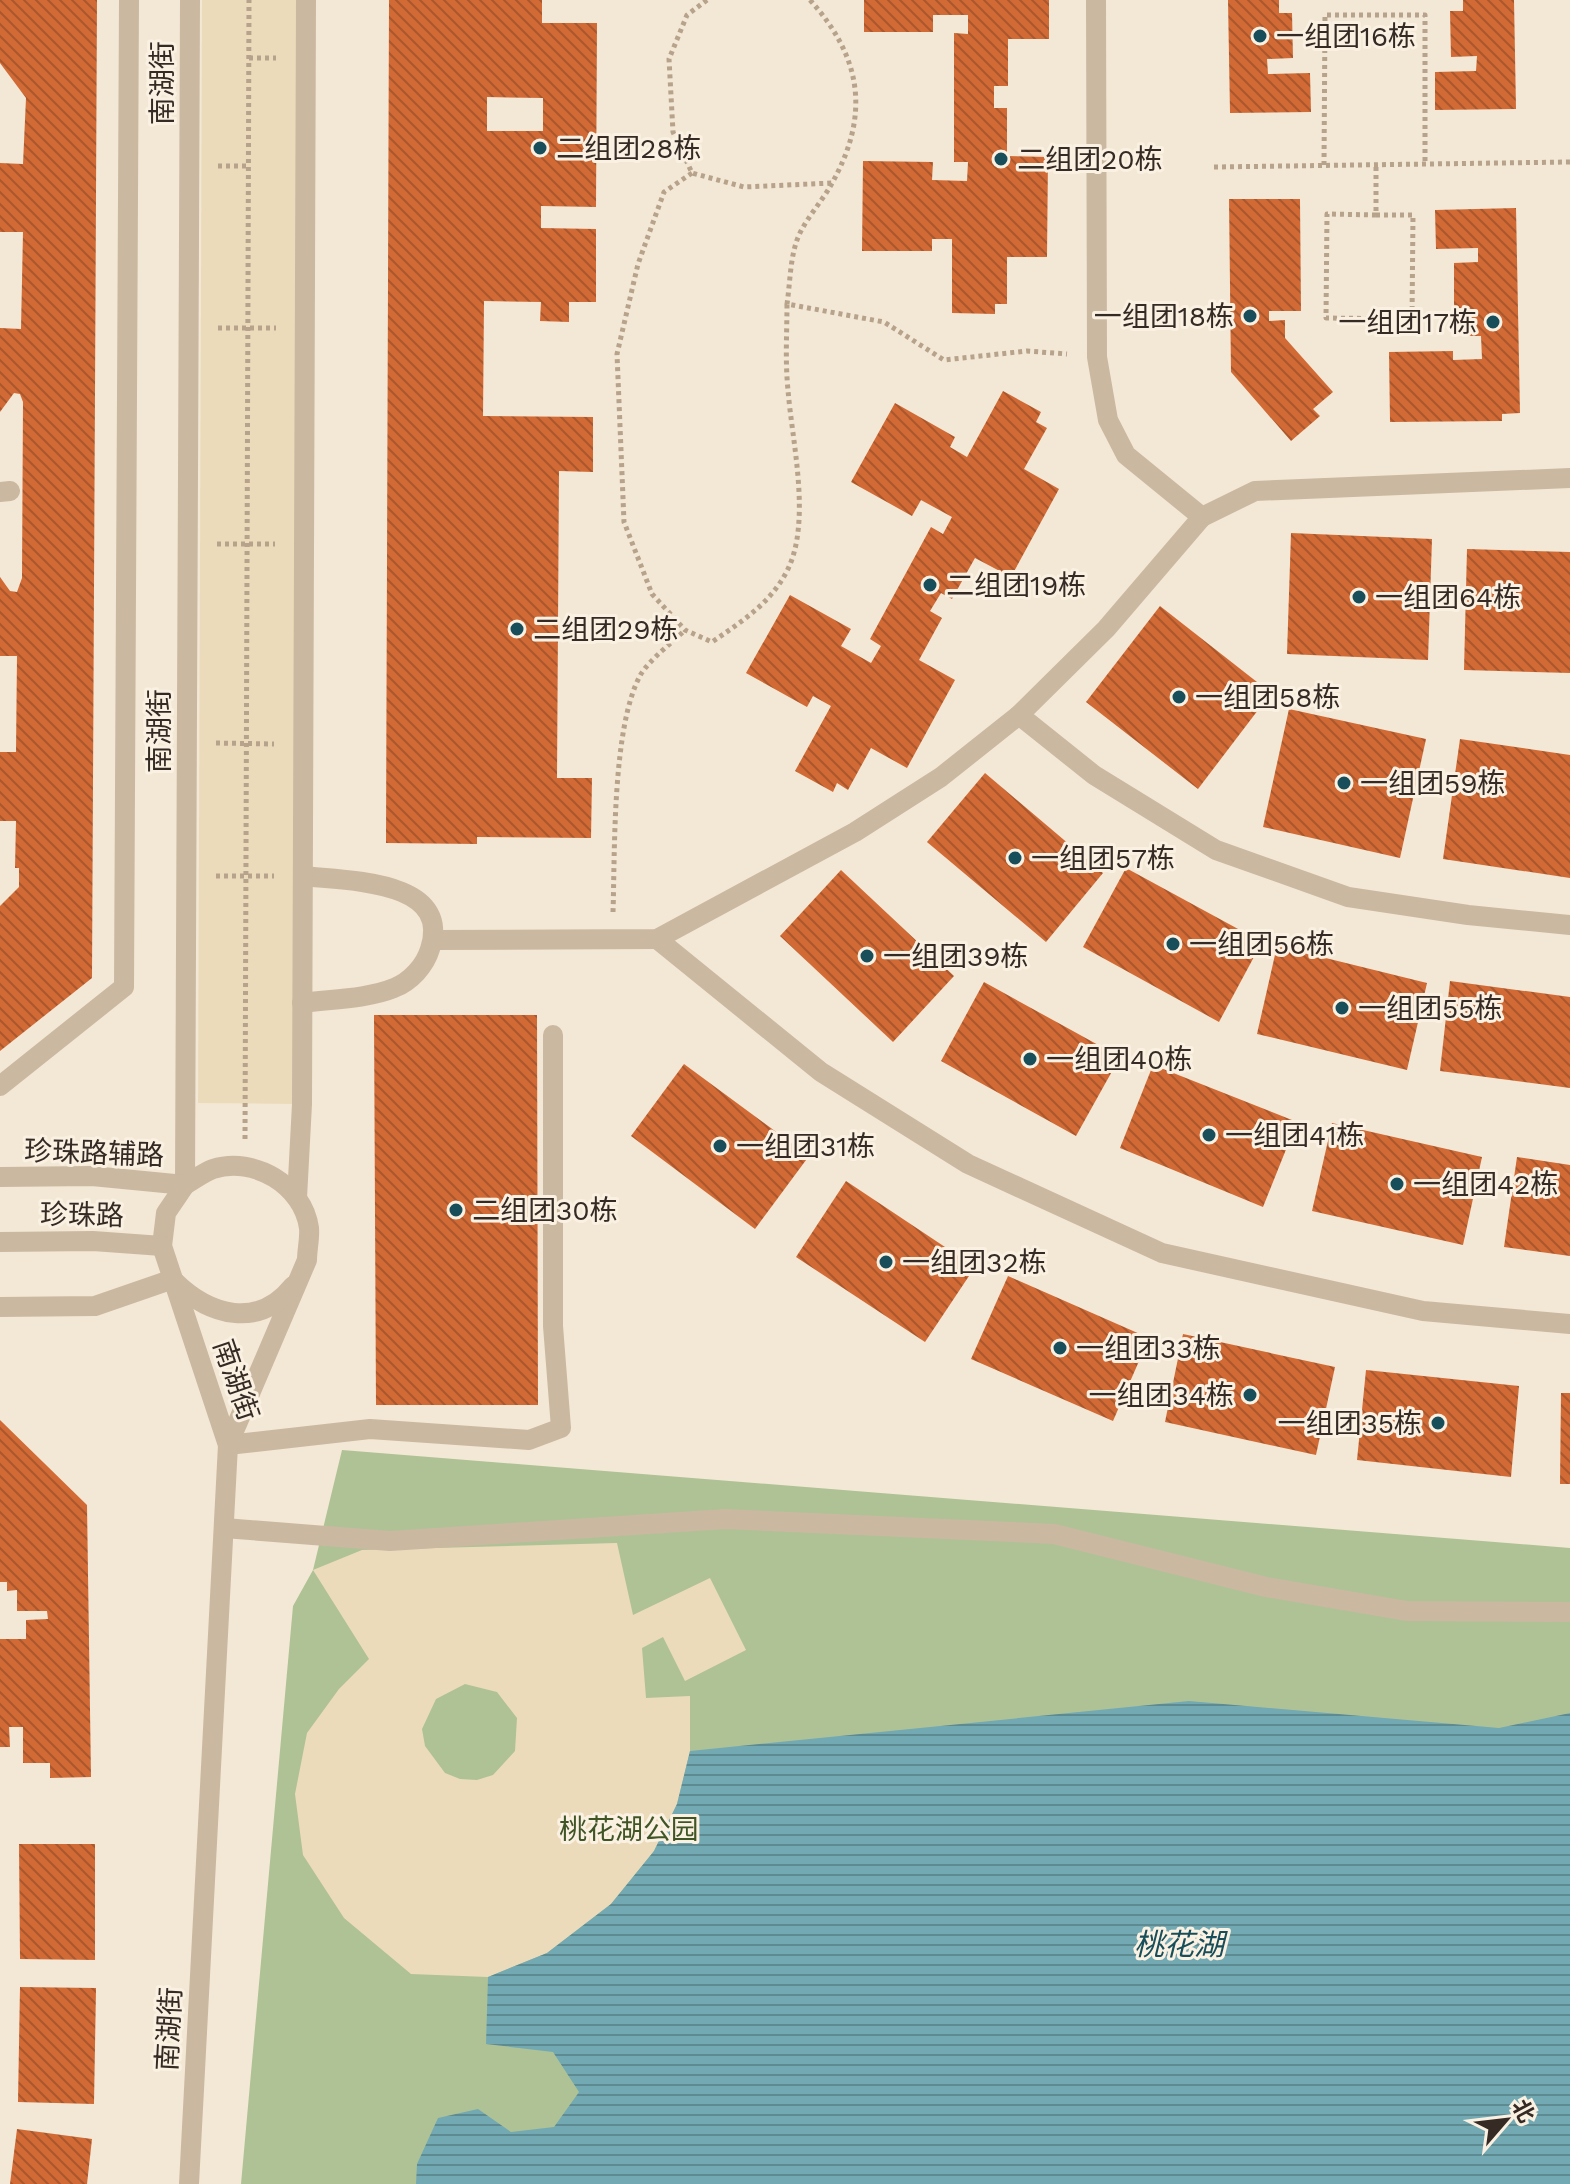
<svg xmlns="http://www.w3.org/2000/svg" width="1570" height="2184" font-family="'Work Sans','Noto Sans SC',sans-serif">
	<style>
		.green { fill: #afc295 }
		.plaza { fill: #ecdbbb; fill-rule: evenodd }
		.water { fill: url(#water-rules) }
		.building { fill: url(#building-back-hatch); fill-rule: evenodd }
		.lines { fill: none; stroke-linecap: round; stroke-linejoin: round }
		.path { stroke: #b7a28b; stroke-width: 5; stroke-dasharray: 4 4; stroke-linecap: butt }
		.service { stroke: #cbb8a1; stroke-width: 20 }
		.minor { stroke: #cbb8a1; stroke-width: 20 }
		.tertiary { stroke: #cbb8a1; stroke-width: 20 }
		.poi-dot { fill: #174e59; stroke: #faf1e2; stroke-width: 3 }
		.labels { text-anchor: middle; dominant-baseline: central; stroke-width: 6; stroke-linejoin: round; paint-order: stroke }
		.poi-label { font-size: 28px; fill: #352b24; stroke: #faf1e2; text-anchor: start }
		.street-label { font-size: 28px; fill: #352b24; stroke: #faf1e2 }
		.park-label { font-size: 28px; fill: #3f5526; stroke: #faf1e2 }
		.water-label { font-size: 30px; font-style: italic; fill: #174e59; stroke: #faf1e2 }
	</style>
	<defs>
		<pattern id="water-rules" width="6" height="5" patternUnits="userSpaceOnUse" patternTransform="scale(2)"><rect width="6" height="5" fill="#72a9b2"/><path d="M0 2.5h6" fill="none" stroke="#5e8a91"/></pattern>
		<pattern id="building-back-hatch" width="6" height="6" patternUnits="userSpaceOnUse" patternTransform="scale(2)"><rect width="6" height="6" fill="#d16a35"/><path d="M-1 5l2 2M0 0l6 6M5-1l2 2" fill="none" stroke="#aa572d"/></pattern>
	</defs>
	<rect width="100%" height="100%" fill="#f3e8d5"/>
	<path class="green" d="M342,1450L1570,1548V2184H241L293,1606L313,1570Z"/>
	<g class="plaza">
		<path d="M202,0H297L293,1104L198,1103Z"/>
		<path d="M617,1543L633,1615L710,1578L746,1650L685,1681L663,1637L642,1648L646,1698L690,1696V1751L677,1804L654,1851L611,1904L547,1953L488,1977L411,1974L344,1918L303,1855L295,1794L307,1733L339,1689L369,1659L313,1570L362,1550ZM465,1684L497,1692L517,1718L515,1751L493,1775L477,1780L460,1779L445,1773L425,1746L422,1729L436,1699Z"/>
	</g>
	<path class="water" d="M1189,1701L1499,1728L1570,1713V2184H416L417,2164L438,2118L478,2109L511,2132L554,2127L579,2092L553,2052L486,2044L488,1977L547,1953L611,1904L654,1851L677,1804L690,1751Z"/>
	<g class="building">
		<path d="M0,0H97L92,978L0,1051V906L19,887V868H15L16,821H0V752H16L17,656H0V577L10,591L17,592L22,578L23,402L20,394L14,393L0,412V328L21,329L23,232H0V163L23,164L26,98L0,63Z"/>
		<path d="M389,0H542V23H597L596,207L541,206V228L596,229V302H569V322L540,321L541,302L484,301L483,416L593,417V472L559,471L557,778H592L591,838L477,837V844L386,843ZM487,97L543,98V131H487Z"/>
		<path d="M864,0H1049V39H1008V86H994V108H1007V156L1048,157L1047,257H1007V304H995V314L952,313V239H932V251H862L863,161L933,162L932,180L967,181L968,162H954V33L968,34V15H933V32H864Z"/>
		<path d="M1228,0H1279V13H1292L1293,58L1267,59L1268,74L1310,73L1311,112L1230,113Z"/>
		<path d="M1463,0H1514L1516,109L1435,110V72L1476,71L1477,56L1451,57L1450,11H1463Z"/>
		<path d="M1229,199H1300L1301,311H1269V321L1285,320V338L1333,392L1313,409L1320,416L1291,441L1231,372Z"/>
		<path d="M1516,208L1520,413L1502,414V421L1390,422L1389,352L1453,351V360L1482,359L1481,336H1468L1467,308H1454V263L1478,262V248L1436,249L1435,210Z"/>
		<path d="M1003,391L1041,412L1036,422L1047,428L1024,469L1059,489L1011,577L975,558L952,599L941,593L930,611L942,618L919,660L955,680L907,768L871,748L848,790L837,783L833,792L795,771L831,706L813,696L807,707L746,673L790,595L851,629L841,646L871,663L881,646L870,639L931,527L943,534L952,517L921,500L912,516L851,482L895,403L955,437L950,447L967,457Z"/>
		<path d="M1291,533L1432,539L1428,660L1287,654Z"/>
		<path d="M1467,549L1570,552V673L1464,670Z"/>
		<path d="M1160,606L1271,693L1198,789L1086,702Z"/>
		<path d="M1289,709L1426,739L1400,858L1263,827Z"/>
		<path d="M1460,739L1570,755V878L1443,859Z"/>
		<path d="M985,773L1103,873L1046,942L927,842Z"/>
		<path d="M1126,868L1262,942L1219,1022L1083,947Z"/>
		<path d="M841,870L954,976L893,1042L780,936Z"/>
		<path d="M1277,946L1427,983L1407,1070L1257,1034Z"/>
		<path d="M1450,981L1570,997V1088L1440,1071Z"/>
		<path d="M984,982L1120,1057L1076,1136L941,1061Z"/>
		<path d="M374,1015H537L538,1405H376Z"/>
		<path d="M684,1064L809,1156L755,1229L631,1136Z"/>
		<path d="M1153,1065L1297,1122L1263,1207L1120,1148Z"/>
		<path d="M1332,1123L1482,1157L1463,1245L1312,1211Z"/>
		<path d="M1517,1157L1570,1165V1256L1504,1247Z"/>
		<path d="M846,1181L975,1267L925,1342L796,1257Z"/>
		<path d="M1008,1276L1149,1338L1113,1421L971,1359Z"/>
		<path d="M1183,1334L1335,1367L1316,1455L1165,1422Z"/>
		<path d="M1366,1370L1519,1386L1511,1477L1357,1460Z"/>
		<path d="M1561,1393H1570V1484H1560Z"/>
		<path d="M0,1420L87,1505L91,1777L50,1778V1763H23V1727H9L10,1747H0V1639H26V1620L48,1619L47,1611H17V1590L7,1591V1582H0Z"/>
		<path d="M19,1844H95V1960L20,1959Z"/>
		<path d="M20,1987L96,1988L94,2104L18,2102Z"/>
		<path d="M17,2129L92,2139L87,2184H10Z"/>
	</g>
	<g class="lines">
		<g class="path">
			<path d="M707,0L687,15L669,59L673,132L692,173L744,187L832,183"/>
			<path d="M810,0C863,59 870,116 831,185C821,203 802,223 796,243C790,262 790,284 787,304L884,322L944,360L1027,351L1067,354"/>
			<path d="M249,58H276"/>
			<path d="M1324,165L1325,15H1425V164"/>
			<path d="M218,166H249"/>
			<path d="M1214,167L1570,162"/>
			<path d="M692,173L664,192L638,264L617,354L624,522L652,594L685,630L712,642C741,622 770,604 787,571C812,522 792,442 788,390C785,361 787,332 787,304"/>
			<path d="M1376,215H1413L1412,319L1326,318L1327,214L1376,215V165"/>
			<path d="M218,328H276"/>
			<path d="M217,544H275"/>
			<path d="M216,743L274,744"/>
			<path d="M216,876H274"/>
			<path d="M613,912C615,852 612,725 641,674C651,658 672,643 685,630"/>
			<path d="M245,1139L249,0"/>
		</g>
		<g class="service">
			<path d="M0,492L10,491"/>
			<path d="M1202,517L1255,491L1570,478"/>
			<path d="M1019,715L1094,775L1216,850L1348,897L1468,915L1570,925"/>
			<path d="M657,939L821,1072L968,1164L1162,1253L1423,1311L1570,1324"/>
			<path d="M433,940L657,939L855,832L941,777L1019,715L1106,629L1202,517L1126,455L1108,420L1097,357L1096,0"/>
			<path d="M302,1003C331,999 367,999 394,988C410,982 425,966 430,949C453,879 345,881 303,876"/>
			<path d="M0,1086L124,987L129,0"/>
			<path d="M228,1445L370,1429L529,1440L561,1428L553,1326V1035"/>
		</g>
		<g class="minor">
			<path d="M190,0L185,1185L166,1213L162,1246L228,1445"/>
			<path d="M0,1177L92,1176L185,1185"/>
			<path d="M185,1185C194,1180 204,1172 213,1169C254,1156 303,1185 309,1228C310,1238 307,1250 307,1260L228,1445L189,2184"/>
			<path d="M297,1198L302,1104L306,0"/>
			<path d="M175,1282C209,1315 258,1330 293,1286"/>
			<path d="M0,1307L95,1306L173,1279"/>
			<path d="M224,1528L390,1541L726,1519L1054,1534L1266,1587L1407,1611L1570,1612"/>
		</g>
		<path class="tertiary" d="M0,1242L93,1241L162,1246"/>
	</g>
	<g class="poi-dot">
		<circle cx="1260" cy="36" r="8"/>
		<circle cx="540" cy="148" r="8"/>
		<circle cx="1001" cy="159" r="8"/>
		<circle cx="1250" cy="316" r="8"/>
		<circle cx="1493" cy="322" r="8"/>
		<circle cx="930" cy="585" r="8"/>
		<circle cx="1359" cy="597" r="8"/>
		<circle cx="517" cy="629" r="8"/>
		<circle cx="1179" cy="697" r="8"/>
		<circle cx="1344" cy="783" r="8"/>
		<circle cx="1015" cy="858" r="8"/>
		<circle cx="1173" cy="944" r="8"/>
		<circle cx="867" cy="956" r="8"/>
		<circle cx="1342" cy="1008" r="8"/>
		<circle cx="1030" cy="1059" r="8"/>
		<circle cx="1209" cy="1135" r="8"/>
		<circle cx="720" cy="1146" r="8"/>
		<circle cx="1397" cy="1184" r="8"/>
		<circle cx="456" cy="1210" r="8"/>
		<circle cx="886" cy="1262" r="8"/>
		<circle cx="1060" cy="1348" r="8"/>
		<circle cx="1250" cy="1395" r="8"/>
		<circle cx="1438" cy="1423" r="8"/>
	</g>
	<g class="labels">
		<g class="poi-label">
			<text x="1276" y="36">一组团16栋</text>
			<text x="556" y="148">二组团28栋</text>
			<text x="1017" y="159">二组团20栋</text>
			<text x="1234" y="316" text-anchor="end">一组团18栋</text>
			<text x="1477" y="322" text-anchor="end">一组团17栋</text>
			<text x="946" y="585">二组团19栋</text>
			<text x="1375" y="597">一组团64栋</text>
			<text x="533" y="629">二组团29栋</text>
			<text x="1195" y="697">一组团58栋</text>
			<text x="1360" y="783">一组团59栋</text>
			<text x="1031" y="858">一组团57栋</text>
			<text x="1189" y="944">一组团56栋</text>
			<text x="883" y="956">一组团39栋</text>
			<text x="1358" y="1008">一组团55栋</text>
			<text x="1046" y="1059">一组团40栋</text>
			<text x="1225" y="1135">一组团41栋</text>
			<text x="736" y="1146">一组团31栋</text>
			<text x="1413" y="1184">一组团42栋</text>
			<text x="472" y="1210">二组团30栋</text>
			<text x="902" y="1262">一组团32栋</text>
			<text x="1076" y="1348">一组团33栋</text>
			<text x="1234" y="1395" text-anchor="end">一组团34栋</text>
			<text x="1422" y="1423" text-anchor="end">一组团35栋</text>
		</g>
		<g class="street-label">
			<text transform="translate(162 83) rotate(-90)">南湖街</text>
			<text transform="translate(159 731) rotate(-90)">南湖街</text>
			<text transform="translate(94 1153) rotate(2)">珍珠路辅路</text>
			<text transform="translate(82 1215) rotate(1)">珍珠路</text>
			<text transform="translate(236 1380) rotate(71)">南湖街</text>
			<text transform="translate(169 2029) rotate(-87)">南湖街</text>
		</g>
		<g class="park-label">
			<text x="629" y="1829">桃花湖公园</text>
		</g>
		<g class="water-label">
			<text x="1179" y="1944">桃花湖</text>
		</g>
	</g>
	<g transform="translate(1506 2120) rotate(62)" stroke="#faf1e2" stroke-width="6" paint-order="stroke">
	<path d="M0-6L14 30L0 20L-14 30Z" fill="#352b24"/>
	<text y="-12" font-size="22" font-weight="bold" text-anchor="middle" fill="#352b24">北</text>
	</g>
</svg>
